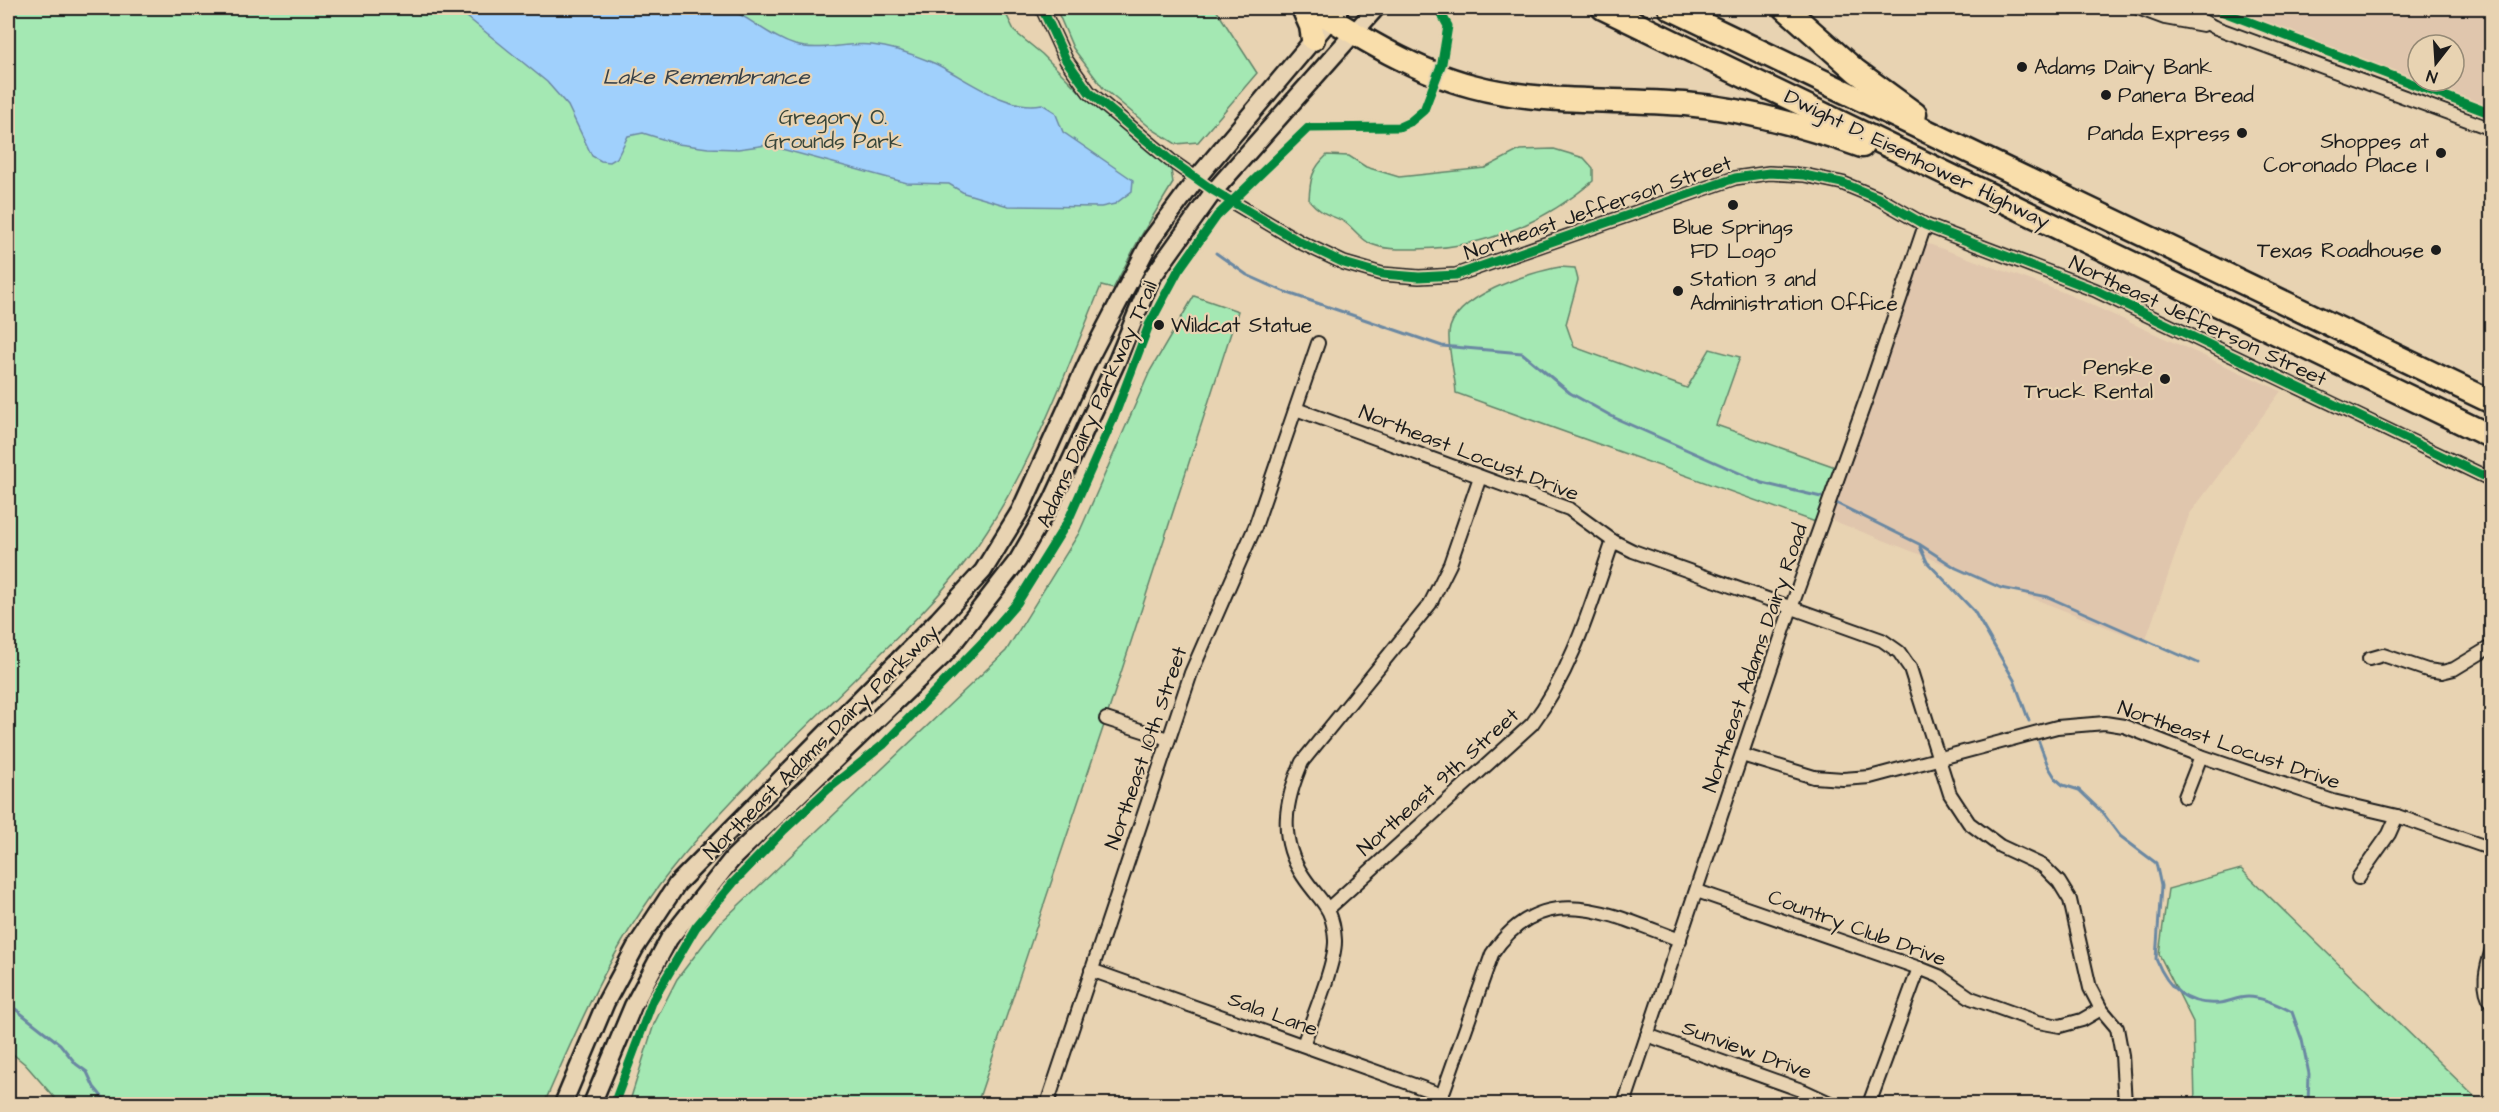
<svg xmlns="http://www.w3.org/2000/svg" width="2499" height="1112" font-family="'Architects Daughter',sans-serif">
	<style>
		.built { fill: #e0c6ad; fill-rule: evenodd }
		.green { fill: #a4e8b3; stroke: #608268; stroke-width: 1.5 }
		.water { fill: #a0d0fc; stroke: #6b88a2; stroke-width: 1.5 }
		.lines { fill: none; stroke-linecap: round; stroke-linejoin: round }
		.stream { stroke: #6b88a2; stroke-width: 3 }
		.minor-casing { stroke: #1c1c1c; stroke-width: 16 }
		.secondary-casing { stroke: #1c1c1c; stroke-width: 21 }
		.motorway-casing { stroke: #1c1c1c; stroke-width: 27 }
		.minor { stroke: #e8d3b2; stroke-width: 12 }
		.secondary { stroke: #e8d3b2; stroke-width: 16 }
		.motorway { stroke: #f9deab; stroke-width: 22 }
		.cycleway-casing { stroke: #e8d3b2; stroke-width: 13 }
		.cycleway { stroke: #00873e; stroke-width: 9 }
		.poi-dot { fill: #1c1c1c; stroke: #e8d3b2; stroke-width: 2 }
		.labels { text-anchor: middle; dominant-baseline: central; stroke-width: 4.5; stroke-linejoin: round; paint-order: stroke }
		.poi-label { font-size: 21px; fill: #1c1c1c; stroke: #e8d3b2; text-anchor: start }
		.park-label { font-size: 21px; fill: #37453a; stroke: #e8d3b2 }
		.street-label { font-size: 21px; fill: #1c1c1c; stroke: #e8d3b2 }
		.water-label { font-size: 22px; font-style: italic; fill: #364049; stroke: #e8d3b2 }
	</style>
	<rect width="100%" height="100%" fill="#e8d3b2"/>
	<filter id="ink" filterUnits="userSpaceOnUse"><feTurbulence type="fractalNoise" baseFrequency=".0167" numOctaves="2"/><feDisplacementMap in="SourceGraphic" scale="12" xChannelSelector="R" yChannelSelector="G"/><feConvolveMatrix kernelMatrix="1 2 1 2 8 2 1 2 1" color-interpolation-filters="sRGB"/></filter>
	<g filter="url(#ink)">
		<g class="built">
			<path d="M2199,8H2491V119L2255,30ZM2418,45H2454V81H2418Z"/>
			<path d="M1926,243L2065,293L2281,391L2189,515L2145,642L1829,519Z"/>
		</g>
		<g class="green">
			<path d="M8,8H1003L1015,32L1042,54L1082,94L1171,170L1173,183L1139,239L1113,289L1101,286C1063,379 1029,475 969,557C939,598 903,632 867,667C800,733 726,801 668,874C613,944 579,1024 544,1104H60L25,1064L8,1050Z"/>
			<path d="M1056,8H1215L1257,73L1198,142L1176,144L1152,129L1103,88L1073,48Z"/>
			<path d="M1554,149L1584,158L1593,168V181C1541,225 1484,248 1417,249C1402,249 1385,250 1371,244C1360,239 1351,225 1343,221C1328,214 1321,214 1309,200C1310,179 1312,169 1327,155L1349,156L1366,167L1399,177L1485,168L1520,150Z"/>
			<path d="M1560,267L1575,268L1578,280L1566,324L1574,347L1687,388L1710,349L1740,357L1716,425L1841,469L1821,524L1456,393C1455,374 1448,352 1449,333C1452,296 1531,272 1560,267Z"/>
			<path d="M1194,296L1238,311L1106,719L977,1104H629L654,1024L677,979L719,924L1006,651L1079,533L1150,371Z"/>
			<path d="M2241,869L2482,1104H2195L2193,1022L2159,954L2168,889Z"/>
		</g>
		<path class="water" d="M456,8H727C751,18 769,37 795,45C820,52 847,42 872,45C891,47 912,54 929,61C962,74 1004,112 1042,104L1055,112L1063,132L1133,180L1132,191L1115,204L1101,207L1008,206L964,193L949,184L907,183L767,145L738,149L708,148L678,144L643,133L628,136L617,158L610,162L601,161L592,156L568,106L547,82Z"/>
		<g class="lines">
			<g class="stream">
				<path d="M1216,253L1247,275L1285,292L1442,346L1522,353L1570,393L1615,418L1762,483L1821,497"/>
				<path d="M1834,502L1919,544L1956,568L2001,588L2048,597L2198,663"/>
				<path d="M1920,547L1927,562L1974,611L2014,680L2029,721"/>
				<path d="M2039,742L2048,766L2056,779L2063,785L2079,790L2102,812L2120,836L2156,863L2161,886L2156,959C2168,989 2187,1006 2220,1003C2229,1002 2238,997 2248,997C2262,997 2281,1006 2292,1012L2302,1040L2309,1074L2308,1104"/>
				<path d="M8,997L11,995L14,1008L60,1044L76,1064L87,1072L94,1087L108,1104"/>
			</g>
			<g class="minor-casing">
				<g id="minor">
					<path d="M1042,8L1066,60L1089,92L1170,160L1214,191L1300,242L1344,263L1382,274L1419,277L1456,275L1735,178L1769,173L1804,175L1842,183L1878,198L1925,225L2095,290L2492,480"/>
					<path d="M2138,8L2165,18L2203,25"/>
					<path d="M2179,8L2214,27L2492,129"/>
					<path d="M1296,409L1569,509L1613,541L1633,551L1882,640L1899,652L1910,668L1950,794L1969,823L2000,846L2043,866L2059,882L2070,900L2090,988L2101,1009L2117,1028L2122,1055L2125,1104"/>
					<path d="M2369,659L2383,655L2427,670L2442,672L2454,669L2492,646"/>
					<path d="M1106,719L1168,739"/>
					<path d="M1742,755L1814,777L1843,779L1870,777L2057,727L2105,723L2124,726L2201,756L2333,801L2397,816L2492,849"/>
					<path d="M2185,797L2201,756"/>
					<path d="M2358,878L2389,834L2397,816"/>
					<path d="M1697,891L1919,968L1939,976L1971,998L2038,1022L2060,1026L2082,1020L2101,1009"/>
					<path d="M1329,908L1532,724C1573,670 1591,604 1613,541"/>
					<path d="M2492,949C2487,966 2480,988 2492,1003"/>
					<path d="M1091,970L1442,1095"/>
					<path d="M1647,1035L1804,1091L1832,1104"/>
					<path d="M1303,1045C1311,1022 1336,962 1335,940C1333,905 1320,902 1303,876C1278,838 1285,801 1302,762L1430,604L1450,564L1480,477"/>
					<path d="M1047,1104L1191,673L1255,527L1318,343"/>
					<path d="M1439,1104L1492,954C1543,877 1612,915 1680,940"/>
					<path d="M1624,1104L1791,608L1869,391L1925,225"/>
					<path d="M1869,1104L1919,968"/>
				</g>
			</g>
			<g class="secondary-casing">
				<g id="secondary">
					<path d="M563,1104L606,1002L635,948L677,884L938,620L983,571L1020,511L1088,361L1151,240L1197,178L1340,8"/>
					<path d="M592,1104L633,1006L669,939L733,858L944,655L1018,560L1052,501L1117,361L1151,279L1214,191L1376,8"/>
				</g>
			</g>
			<g class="motorway-casing">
				<g id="motorway">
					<path d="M1303,8L1311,26L1313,39"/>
					<path d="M1313,8C1363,39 1415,71 1472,86C1542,105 1614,98 1685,104C1746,109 1805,126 1862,146"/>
					<path d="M1603,8L2492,437"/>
					<path d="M1670,8L2492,402"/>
					<path d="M1785,8L1856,71L1915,114"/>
				</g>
			</g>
			<use href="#minor" class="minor"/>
			<use href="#secondary" class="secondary"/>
			<use href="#motorway" class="motorway"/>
			<g class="cycleway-casing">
				<g id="cycleway">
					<path d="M1042,8L1066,60L1089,92L1170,160L1214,191L1300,242L1344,263L1382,274L1419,277L1456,275L1735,178L1769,173L1804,175L1842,183L1878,198L1925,225L2095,290L2492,480"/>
					<path d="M2213,8L2492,114"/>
					<path d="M614,1104L653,1000L696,927L733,883L784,830L828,789L883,745L982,643L1017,603L1068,521L1114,417L1149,325L1178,271L1217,216L1308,128L1399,127L1410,122L1424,110L1442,63L1448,26L1438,8"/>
				</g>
			</g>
			<use href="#cycleway" class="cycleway"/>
		</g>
	</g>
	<g class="poi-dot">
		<circle cx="2022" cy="67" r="6"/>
		<circle cx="2106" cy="95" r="6"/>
		<circle cx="2242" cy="133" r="6"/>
		<circle cx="2441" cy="153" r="6"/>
		<circle cx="1733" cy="205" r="6"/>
		<circle cx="2436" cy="250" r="6"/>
		<circle cx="1678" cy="291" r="6"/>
		<circle cx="1159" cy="325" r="6"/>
		<circle cx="2165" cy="379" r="6"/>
	</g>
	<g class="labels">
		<g class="poi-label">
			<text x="2034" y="67">Adams Dairy Bank</text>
			<text x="2118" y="95">Panera Bread</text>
			<text x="2230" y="133" text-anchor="end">Panda Express</text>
			<text x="2429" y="141" text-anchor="end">Shoppes at<tspan x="2429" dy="24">Coronado Place I</tspan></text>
			<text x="1733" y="227" text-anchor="middle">Blue Springs<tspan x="1733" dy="24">FD Logo</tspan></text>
			<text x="2424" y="250" text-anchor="end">Texas Roadhouse</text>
			<text x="1690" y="279">Station 3 and<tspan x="1690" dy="24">Administration Office</tspan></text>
			<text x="1171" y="325">Wildcat Statue</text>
			<text x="2153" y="367" text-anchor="end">Penske<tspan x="2153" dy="24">Truck Rental</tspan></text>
		</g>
		<g class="park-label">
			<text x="833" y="117">Gregory O.<tspan x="833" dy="24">Grounds Park</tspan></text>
		</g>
		<g class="street-label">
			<text transform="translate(1917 159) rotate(26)">Dwight D. Eisenhower Highway</text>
			<text transform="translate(1598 208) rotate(-19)">Northeast Jefferson Street</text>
			<text transform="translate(2198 321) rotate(25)">Northeast Jefferson Street</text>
			<text transform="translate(1097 404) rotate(-66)">Adams Dairy Parkway Trail</text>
			<text transform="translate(1469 453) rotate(21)">Northeast Locust Drive</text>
			<text transform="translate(1755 658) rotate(-71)">Northeast Adams Dairy Road</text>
			<text transform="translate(821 742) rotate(-45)">Northeast Adams Dairy Parkway</text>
			<text transform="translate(2229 745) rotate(19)">Northeast Locust Drive</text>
			<text transform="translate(1146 748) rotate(-71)">Northeast 10th Street</text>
			<text transform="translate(1438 782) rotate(-42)">Northeast 9th Street</text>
			<text transform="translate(1857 928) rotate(20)">Country Club Drive</text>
			<text transform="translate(1273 1014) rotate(20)">Sala Lane</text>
			<text transform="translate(1747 1050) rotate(20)">Sunview Drive</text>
		</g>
		<g class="water-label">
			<text x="706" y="77">Lake Remembrance</text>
		</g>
	</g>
	<rect width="2499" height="1112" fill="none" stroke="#e8d3b2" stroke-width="30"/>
	<rect x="15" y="15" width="2469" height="1082" fill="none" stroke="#1c1c1c" stroke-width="2" filter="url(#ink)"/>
	<g transform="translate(2436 63) rotate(197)"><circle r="28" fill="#e8d3b2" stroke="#968a76" stroke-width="1.5"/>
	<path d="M0-4.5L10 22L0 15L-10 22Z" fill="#1c1c1c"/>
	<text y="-9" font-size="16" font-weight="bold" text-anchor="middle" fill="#1c1c1c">N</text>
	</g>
</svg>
